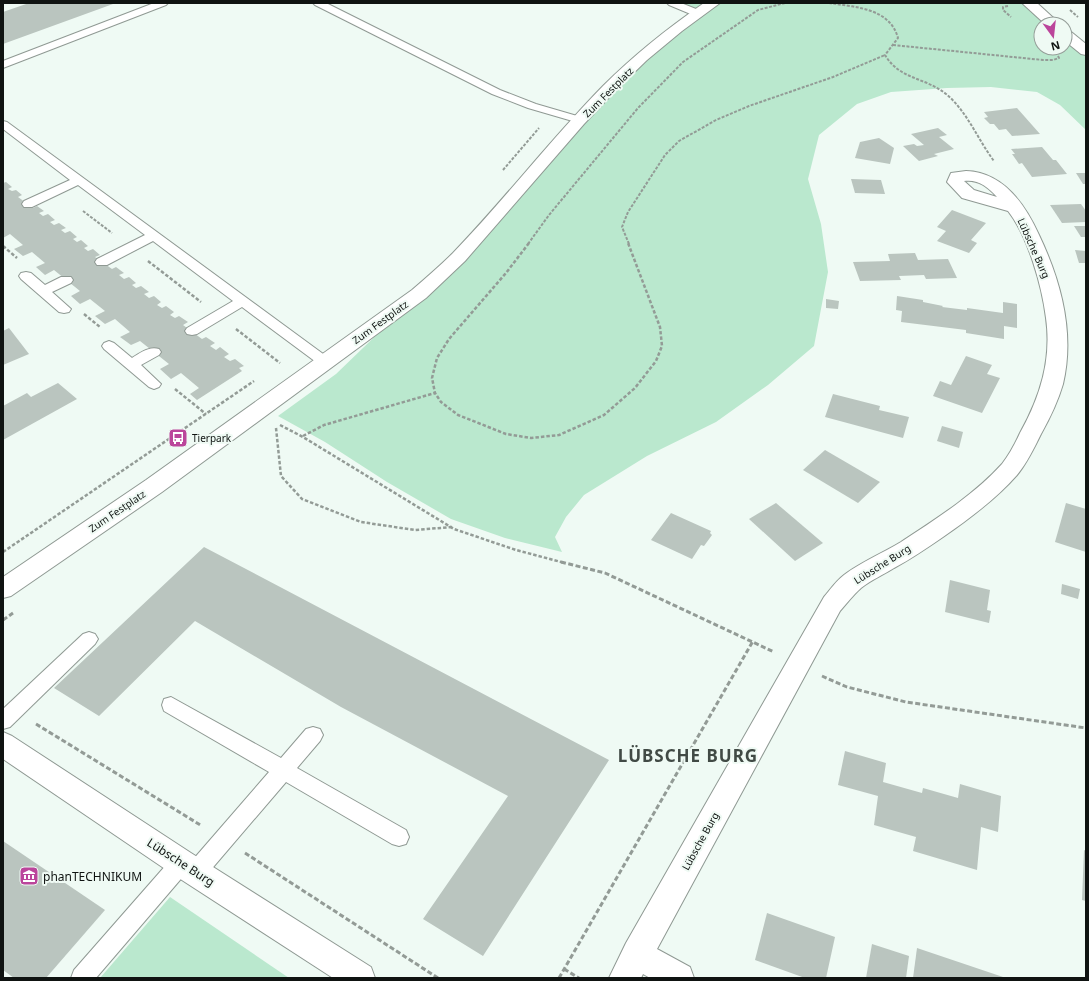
<svg xmlns="http://www.w3.org/2000/svg" width="1089" height="981" font-family="'Noto Sans',sans-serif">
	<style>
		.green { fill: #bae8ce }
		.building { fill: #bac5bf }
		.lines { fill: none; stroke-linecap: round; stroke-linejoin: round }
		.service-casing { stroke: #8f9993; stroke-width: 2 }
		.minor-casing { stroke: #8f9993; stroke-width: 2 }
		.tertiary-casing { stroke: #8f9993; stroke-width: 2 }
		.path-far2 { stroke: #939b96; stroke-width: 2; stroke-dasharray: 3 1.5; stroke-linecap: butt }
		.path-far1 { stroke: #939b96; stroke-width: 2.5; stroke-dasharray: 3.5 2; stroke-linecap: butt }
		.path { stroke: #939b96; stroke-width: 3; stroke-dasharray: 5 2.5; stroke-linecap: butt }
		.service { fill: #fff; fill-rule: evenodd }
		.minor { fill: #fff; fill-rule: evenodd }
		.tertiary { fill: #fff; fill-rule: evenodd }
		.labels { text-anchor: middle; dominant-baseline: central; stroke-width: 4; stroke-linejoin: round; paint-order: stroke }
		.street-label { font-size: 10px; fill: #0f1311; stroke: #effaf4 }
		.poi-label { font-size: 10px; fill: #0f1311; stroke: #effaf4; text-anchor: start }
		.near-street-label { font-size: 12px; fill: #0f1311; stroke: #effaf4 }
		.near-poi-label { font-size: 12px; fill: #0f1311; stroke: #effaf4; text-anchor: start }
		.near-district-label { font-size: 17px; font-weight: bold; letter-spacing: 1px; fill: #414a45; stroke: #effaf4 }
	</style>
	<rect width="100%" height="100%" fill="#effaf4"/>
	<g class="green">
		<path d="M673,3H1029L1053,24H1041V48H1065V34L1086,51V130L1060,105L1037,92L991,87L947,88L891,92L857,104L819,135L808,179L821,224L828,272L814,346L768,385L716,422L647,456L584,495L566,517L555,537L562,552L505,538L451,519L387,482L325,442L278,416L336,374L419,294L563,138L696,13Z"/>
		<path d="M170,897L289,978H100Z"/>
	</g>
	<g class="building">
		<path d="M29,3H111L113,4L3,44V12Z"/>
		<path d="M1017,108L1040,134L1012,136L1006,129L999,130L994,124H990L984,118L988,117L984,112Z"/>
		<path d="M938,128L947,135L939,137L954,149L934,154L938,156L919,161L903,146L914,144L917,146L924,145L911,134Z"/>
		<path d="M879,138L894,148L890,164L855,158L860,142Z"/>
		<path d="M1042,147L1053,160H1056L1067,174L1032,177L1022,163L1019,164L1012,154H1015L1011,149Z"/>
		<path d="M1076,173H1086V184H1083Z"/>
		<path d="M851,179L881,180L885,194L855,193Z"/>
		<path d="M6,182L12,187L8,189L12,191L16,190L22,195L18,197L33,208L37,206L44,211L39,213L43,216L48,214L55,220L50,222L54,225L59,223L66,228L61,230L65,233L70,231L77,237L73,239L77,242L81,240L88,246L84,248L88,251L93,249L100,255L95,257L112,269L116,267L124,273L119,275L124,279L129,277L136,283L132,285L136,288L141,286L149,292L144,294L149,298L154,296L161,302L157,305L162,308L166,306L174,312L170,315L175,318L179,316L188,322L183,325L202,339L206,337L215,343L210,346L216,350L220,347L229,354L224,357L230,361L235,359L244,366L239,368L242,371L197,400L190,394L199,388L181,373L171,379L160,369L169,364L140,341L131,345L120,337L130,332L115,319L105,324L95,316L105,311L90,299L80,304L71,296L80,291L54,270L45,275L36,267L45,263L32,252L23,256L14,249L23,245L10,234L3,238V183Z"/>
		<path d="M1081,204L1086,211V222L1062,223L1050,205Z"/>
		<path d="M952,210L986,223L971,240L977,243L969,253L937,241L946,231L937,227Z"/>
		<path d="M1074,226H1086V237H1081Z"/>
		<path d="M1075,250L1086,251V263H1079Z"/>
		<path d="M915,253L918,260L948,259L957,278L926,279L924,275L899,276L901,280L860,281L853,262L890,261L888,254Z"/>
		<path d="M897,296L923,300V302L943,306L942,307L967,310V308L1003,313V302L1017,304V328L1004,326V339L966,333V330L901,322L902,311L896,310Z"/>
		<path d="M826,299L839,301L838,309L826,308Z"/>
		<path d="M9,328L29,354L3,365V331Z"/>
		<path d="M966,356L992,365L987,374L1000,378L982,413L933,396L940,381L951,385Z"/>
		<path d="M58,383L77,399L3,440V406L27,393L31,397Z"/>
		<path d="M833,394L880,406L879,410L909,417L903,438L825,417Z"/>
		<path d="M942,426L963,432L959,448L937,441Z"/>
		<path d="M825,450L880,482L858,503L803,470Z"/>
		<path d="M776,503L823,543L795,561L749,519Z"/>
		<path d="M1066,503L1086,509V552L1055,542Z"/>
		<path d="M671,513L711,531L710,533L712,535L704,546L701,545L692,559L651,540Z"/>
		<path d="M204,547L609,760L483,956L423,919L508,796L341,707L195,621L99,716L54,688Z"/>
		<path d="M950,580L990,590L987,610L991,611L989,623L945,612Z"/>
		<path d="M1062,584L1080,589L1078,599L1061,594Z"/>
		<path d="M845,751L886,763L883,782L922,793L923,788L958,798L960,784L1001,796L998,832L981,827L977,870L913,851L916,837L874,825L878,796L838,785Z"/>
		<path d="M3,841L105,910L46,978H14L3,970Z"/>
		<path d="M1084,850L1086,851V901L1082,900Z"/>
		<path d="M767,913L835,937L826,978H805L755,960Z"/>
		<path d="M872,944L909,956L906,978H866Z"/>
		<path d="M917,948L1006,978H913Z"/>
	</g>
	<g class="lines">
		<g class="service-casing">
			<g id="service">
				<path d="M154,3H168L166,5L3,68V61Z"/>
				<path d="M313,3H326L500,90L536,104L584,118L586,120L584,122H576L528,108L492,94L315,5Z"/>
				<path d="M667,3H681L701,11L702,13L701,15H693L669,5Z"/>
				<path d="M3,121L7,122L330,359L332,362L330,365L325,367L320,365L242,307L197,334L192,335L187,334L185,331L187,328L233,301L153,241L107,265H97L95,262L97,259L145,235L78,185L32,207H24L22,204L24,201L70,180L3,129Z"/>
				<path d="M26,272L31,273L45,285L61,277H71L73,280L71,283L52,292L71,309L69,312L64,313L59,312L21,279L19,276L21,273Z"/>
				<path d="M109,341L114,343L132,358C140,353 149,346 159,349L161,352L159,355L141,365L161,384L159,387L154,389L149,387L104,349L102,346L104,343Z"/>
				<path d="M89,632L95,634L98,639L95,644L10,727L3,729V709L83,634Z"/>
				<path d="M171,697L281,758L306,729L313,727L320,729L323,735L320,741L297,768L406,830L409,837L406,844L399,846L392,844L286,782L203,879L196,882L189,879L186,873L96,978H71L74,970L174,856L181,853L188,856L191,862L269,772L164,711L162,705L164,699Z"/>
			</g>
		</g>
		<g class="minor-casing">
			<g id="minor">
				<path d="M704,3H720L682,31L647,60L615,91L584,124L465,261L426,298L162,492L11,596L3,598V577L146,480L412,290C426,278 440,266 453,253C505,199 551,139 603,86C634,55 668,28 704,3Z"/>
				<path d="M966,171C1003,172 1025,204 1039,235C1061,281 1075,333 1063,384C1058,401 1050,418 1041,434C1034,448 1027,463 1017,475C996,499 969,519 943,537C927,548 911,559 894,568C883,575 871,580 861,588C853,595 847,603 840,611L657,949L690,967L694,978H650L643,974L641,978H609L626,943L824,597C830,590 836,581 844,575C861,562 883,553 901,542C936,519 974,495 1002,464C1009,455 1015,444 1020,433C1040,397 1052,360 1046,318C1042,286 1028,236 1008,211L962,198L947,182L951,173ZM964,181C978,179 988,187 997,197L974,190Z"/>
				<path d="M3,732L12,736L191,853L371,967L375,978H333L171,873L3,759Z"/>
			</g>
		</g>
		<g class="tertiary-casing">
			<g id="tertiary">
				<path d="M1022,3H1037L1060,24H1045Z"/>
				<path d="M1065,30L1070,31L1086,44V55L1081,54L1065,41Z"/>
			</g>
		</g>
		<g class="path-far2">
			<path d="M829,3C855,7 890,8 898,38L885,55C900,80 925,77 946,94C967,111 978,140 994,161"/>
			<path d="M1008,6L1003,7V10L1011,17"/>
			<path d="M1070,10L1078,17"/>
			<path d="M893,45L1043,60H1053L1059,58L1058,56"/>
			<path d="M503,170L539,128"/>
			<path d="M83,211L112,233"/>
			<path d="M528,244L549,215L638,108L683,62L758,10L785,3"/>
			<path d="M629,244L622,227L628,212L665,155L679,141L716,120L749,106L833,77L885,55"/>
		</g>
		<g class="path-far1">
			<path d="M529,243L506,273L449,339L437,358L432,378L435,393L441,402L458,415L506,434L531,438L559,435L604,415L635,388L656,361L662,346L660,327L628,243"/>
			<path d="M3,246L17,258"/>
			<path d="M148,261L201,302"/>
			<path d="M84,314L100,327"/>
			<path d="M236,329L280,363"/>
			<path d="M175,389L206,414"/>
			<path d="M280,425L303,437L454,529L516,550L565,563"/>
			<path d="M276,428L281,476L302,499L361,522L415,530L452,527"/>
			<path d="M303,436L324,425L435,393"/>
			<path d="M3,552L254,381"/>
		</g>
		<g class="path">
			<path d="M561,562L605,573L774,652"/>
			<path d="M3,620L13,613"/>
			<path d="M822,676L847,687L906,702L1086,728"/>
			<path d="M36,724L202,826"/>
			<path d="M245,853L438,978"/>
			<path d="M564,969L579,978"/>
			<path d="M559,978L753,641"/>
		</g>
		<use href="#service" class="service"/>
		<use href="#minor" class="minor"/>
		<use href="#tertiary" class="tertiary"/>
	</g>
	<defs>
		<g id="bus-square" transform="scale(1)"><rect x="-9" y="-9" width="18" height="18" rx="4" fill="#bb459b" stroke="#effaf4"/><path d="M-5-6H5V4H4V6H2V4H-2V6H-4V4H-5ZM-3.5-4V0h7V-4ZM-3.5 1.2v1.5H-2V1.2ZM2 1.2v1.5H3.5V1.2Z" fill="#fff"/></g>
		<g id="museum-square" transform="scale(1)"><rect x="-9" y="-9" width="18" height="18" rx="4" fill="#bb459b" stroke="#effaf4"/><path d="M0-6L6-3V-2H-6V-3ZM-5-1h2V3h-2ZM-1-1h2V3h-2ZM3-1h2V3H3ZM-6 4H6V6H-6Z" fill="#fff"/></g>
	</defs>
	<g fill-rule="evenodd">
		<use href="#bus-square" x="178" y="438"/>
		<use href="#museum-square" x="29" y="876"/>
	</g>
	<g class="labels">
		<g class="street-label">
			<text transform="translate(608 92) rotate(-45)">Zum Festplatz</text>
			<text transform="translate(1034 248) rotate(66)">Lübsche Burg</text>
			<text transform="translate(380 322) rotate(-36)">Zum Festplatz</text>
			<text transform="translate(117 511) rotate(-34)">Zum Festplatz</text>
			<text transform="translate(882 564) rotate(-32)">Lübsche Burg</text>
			<text transform="translate(700 841) rotate(-61)">Lübsche Burg</text>
		</g>
		<g class="poi-label">
			<text x="192" y="438">Tierpark</text>
		</g>
		<g class="near-street-label">
			<text transform="translate(181 862) rotate(33)">Lübsche Burg</text>
		</g>
		<g class="near-poi-label">
			<text x="43" y="876">phanTECHNIKUM</text>
		</g>
		<g class="near-district-label">
			<text x="688" y="755">LÜBSCHE BURG</text>
		</g>
	</g>
	<rect width="1089" height="981" fill="none" stroke="#0f1311" stroke-width="8"/>
	<g transform="translate(1053 36) rotate(165)"><circle r="19" fill="#effaf4" stroke="#959e99"/>
	<path d="M0-3L7 15L0 10L-7 15Z" fill="#bb459b"/>
	<text y="-6" font-size="11" font-weight="bold" text-anchor="middle" fill="#0f1311">N</text>
	</g>
</svg>
